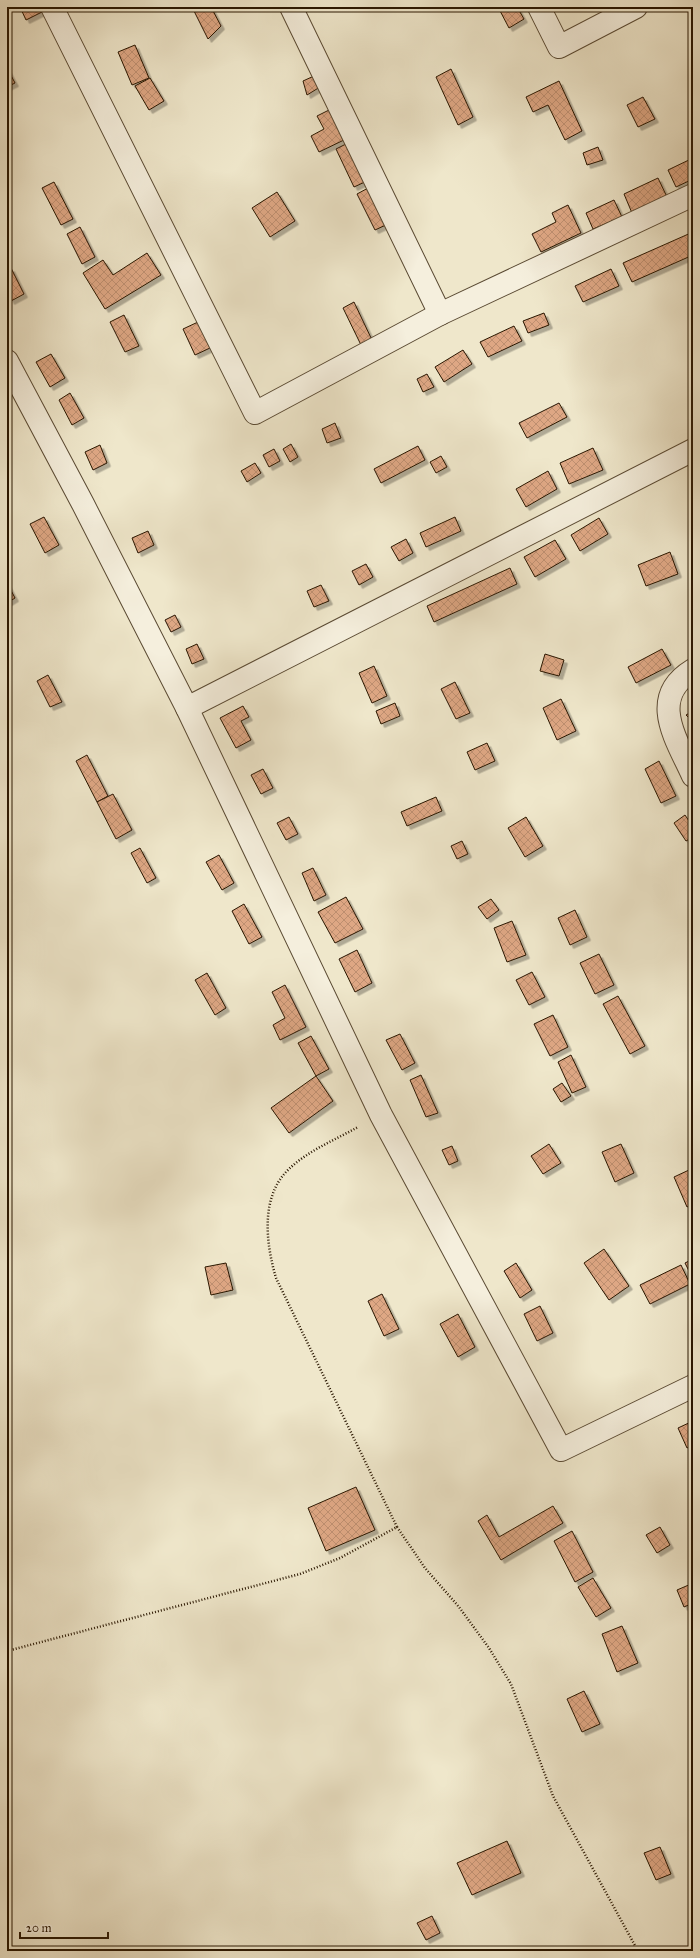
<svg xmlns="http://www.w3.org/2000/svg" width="700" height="1958" font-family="'IM FELL Great Primer',serif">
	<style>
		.building { fill: url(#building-cross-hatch); stroke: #291600; filter: url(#shadow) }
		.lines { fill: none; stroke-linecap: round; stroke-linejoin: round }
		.minor-casing { stroke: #5a4a33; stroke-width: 24 }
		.path { stroke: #291600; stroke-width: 2.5; stroke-dasharray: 1 2; stroke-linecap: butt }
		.minor { stroke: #f5efdd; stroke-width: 22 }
	</style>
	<defs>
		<pattern id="building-cross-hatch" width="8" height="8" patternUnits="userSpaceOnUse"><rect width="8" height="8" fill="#dea784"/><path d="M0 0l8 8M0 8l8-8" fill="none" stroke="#be8f70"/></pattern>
		<filter id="shadow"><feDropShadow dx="3.5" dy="3.5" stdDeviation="0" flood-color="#0004"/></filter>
	</defs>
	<rect width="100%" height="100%" fill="#efe7cb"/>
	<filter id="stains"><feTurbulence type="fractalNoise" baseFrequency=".005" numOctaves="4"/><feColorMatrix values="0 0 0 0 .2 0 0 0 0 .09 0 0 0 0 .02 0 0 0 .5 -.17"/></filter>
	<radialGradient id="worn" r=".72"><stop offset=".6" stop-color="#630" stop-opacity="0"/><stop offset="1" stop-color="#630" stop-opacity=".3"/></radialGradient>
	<g class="building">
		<path d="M20,7H42L44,11L26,20Z"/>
		<path d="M192,7H211L221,26L208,39Z"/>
		<path d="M498,7H517L524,19L509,28Z"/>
		<path d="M135,45L149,78L132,85L118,52Z"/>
		<path d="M7,68L15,83L7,87Z"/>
		<path d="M451,69L473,117L458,125L436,77Z"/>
		<path d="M314,76L320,87L307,95L303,81Z"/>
		<path d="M150,78L164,101L149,110L135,86Z"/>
		<path d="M559,81L582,131L565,140L548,105L533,112L526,97Z"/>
		<path d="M643,97L655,119L638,127L627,105Z"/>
		<path d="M331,109L346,139L319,152L311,136L324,129L317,116Z"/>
		<path d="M348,143L367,181L354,187L336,149Z"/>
		<path d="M598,147L603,160L587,165L583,153Z"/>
		<path d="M693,158V179L676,187L668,170Z"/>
		<path d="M658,178L667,197L632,213L624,194Z"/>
		<path d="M54,182L73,219L61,225L42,188Z"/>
		<path d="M370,187L388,224L375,230L357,194Z"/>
		<path d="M277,192L295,221L270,237L252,208Z"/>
		<path d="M614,200L622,217L593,229L586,213Z"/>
		<path d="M568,205L581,233L541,252L532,234L556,222L552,213Z"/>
		<path d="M80,227L95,257L82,264L67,234Z"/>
		<path d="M693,232V255L632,282L623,263Z"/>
		<path d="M147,253L161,275L105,309L83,273L103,260L113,275Z"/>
		<path d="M11,268L24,294L11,301L7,293V270Z"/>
		<path d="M611,269L619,286L583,302L575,286Z"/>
		<path d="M354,302L372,340L361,345L343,308Z"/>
		<path d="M544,313L549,325L528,333L523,321Z"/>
		<path d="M124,315L139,346L125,352L110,322Z"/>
		<path d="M198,322L210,348L195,355L183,329Z"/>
		<path d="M514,326L522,341L488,357L480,342Z"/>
		<path d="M463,350L472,364L444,382L435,367Z"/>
		<path d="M51,354L65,378L50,387L36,362Z"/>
		<path d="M427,374L434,387L423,392L417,379Z"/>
		<path d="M70,393L84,418L72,425L59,400Z"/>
		<path d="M559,403L567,417L527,438L519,423Z"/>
		<path d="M335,423L341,438L327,443L322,429Z"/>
		<path d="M291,444L298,457L290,462L283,449Z"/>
		<path d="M100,445L107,463L93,470L85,452Z"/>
		<path d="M418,446L425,460L381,483L374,469Z"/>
		<path d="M593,448L603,470L569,484L560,463Z"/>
		<path d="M274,449L280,461L269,467L263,455Z"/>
		<path d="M441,456L447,467L436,473L430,462Z"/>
		<path d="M255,463L261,473L247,482L241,471Z"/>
		<path d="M548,471L557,489L526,507L516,489Z"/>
		<path d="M44,517L59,545L45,553L30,524Z"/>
		<path d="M455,517L461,531L426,547L420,533Z"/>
		<path d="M599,518L608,534L580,551L571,535Z"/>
		<path d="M148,531L154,545L138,553L132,538Z"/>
		<path d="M406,539L413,553L399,561L391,547Z"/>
		<path d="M555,540L566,559L535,577L524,557Z"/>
		<path d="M670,552L678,574L646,586L638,565Z"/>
		<path d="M366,564L373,577L359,585L352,571Z"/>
		<path d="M510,568L517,584L434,622L427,606Z"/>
		<path d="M7,583L15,598L7,603Z"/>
		<path d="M321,585L329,601L314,607L307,591Z"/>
		<path d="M175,615L181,627L171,632L165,620Z"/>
		<path d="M197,644L204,659L192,664L186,649Z"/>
		<path d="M662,649L671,665L636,683L628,667Z"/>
		<path d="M545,654L564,660L559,676L540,671Z"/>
		<path d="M374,666L387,696L372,703L359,673Z"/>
		<path d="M48,675L62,702L50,707L37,681Z"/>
		<path d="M455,682L470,713L456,719L441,689Z"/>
		<path d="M561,699L576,731L557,740L543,708Z"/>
		<path d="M395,703L400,716L381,724L376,711Z"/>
		<path d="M243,706L249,717L241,721L251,740L236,748L220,718Z"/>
		<path d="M693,711V722L686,715Z"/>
		<path d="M487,743L495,761L475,770L467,752Z"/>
		<path d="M87,755L108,796L97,802L76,761Z"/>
		<path d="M659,761L676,796L661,803L645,769Z"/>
		<path d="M263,769L273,788L261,794L251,775Z"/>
		<path d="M113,794L132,830L116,839L97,802Z"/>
		<path d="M436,797L442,811L407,826L401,812Z"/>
		<path d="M685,815L693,827V837L686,841L674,823Z"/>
		<path d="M289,817L298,834L286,840L277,823Z"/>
		<path d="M526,817L543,846L525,857L508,828Z"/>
		<path d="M462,841L468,854L457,859L451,846Z"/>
		<path d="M140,848L156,878L147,883L131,853Z"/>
		<path d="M219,855L234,883L222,890L206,862Z"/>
		<path d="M313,868L326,895L314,901L302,873Z"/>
		<path d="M346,897L363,929L335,943L318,912Z"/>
		<path d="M491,899L499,910L487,919L478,907Z"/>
		<path d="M244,904L262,937L249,944L232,911Z"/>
		<path d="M575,910L587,937L570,945L558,918Z"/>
		<path d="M512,921L526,955L507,962L494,928Z"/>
		<path d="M357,950L372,983L355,992L339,959Z"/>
		<path d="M599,954L614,985L595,994L580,963Z"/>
		<path d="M532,972L545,997L529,1005L516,980Z"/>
		<path d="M207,973L226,1008L215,1015L195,980Z"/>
		<path d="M285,985L306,1027L280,1040L273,1025L285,1018L272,992Z"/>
		<path d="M618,996L645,1046L630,1054L603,1004Z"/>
		<path d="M553,1015L568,1047L550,1056L534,1024Z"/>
		<path d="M400,1034L415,1063L402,1070L386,1040Z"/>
		<path d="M311,1036L329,1069L316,1076L298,1043Z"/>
		<path d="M571,1055L586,1087L572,1093L558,1062Z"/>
		<path d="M421,1075L438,1113L426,1117L410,1080Z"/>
		<path d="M316,1076L333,1101L289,1133L271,1108Z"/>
		<path d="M562,1083L571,1096L561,1102L553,1089Z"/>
		<path d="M549,1144L561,1163L543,1174L531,1156Z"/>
		<path d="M621,1144L634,1173L615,1182L602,1152Z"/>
		<path d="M452,1146L458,1161L449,1165L442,1150Z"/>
		<path d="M689,1170L693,1180V1204L687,1207L674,1177Z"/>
		<path d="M604,1249L629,1286L609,1300L584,1263Z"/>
		<path d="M693,1259V1279L685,1263Z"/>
		<path d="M226,1263L233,1290L211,1295L205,1267Z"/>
		<path d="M516,1263L532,1290L520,1298L504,1271Z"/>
		<path d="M681,1265L690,1284L650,1304L640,1285Z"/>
		<path d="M382,1294L399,1329L384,1336L368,1301Z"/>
		<path d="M540,1306L553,1333L537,1341L524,1314Z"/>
		<path d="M458,1314L475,1347L458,1357L440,1324Z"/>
		<path d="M693,1421V1445L687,1448L678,1428Z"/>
		<path d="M356,1487L375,1530L326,1551L308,1508Z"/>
		<path d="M553,1506L563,1523L501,1560L478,1521L487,1515L499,1537Z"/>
		<path d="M660,1527L670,1545L657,1553L646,1535Z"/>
		<path d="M572,1531L593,1572L575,1582L554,1541Z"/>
		<path d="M593,1578L611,1608L596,1617L578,1587Z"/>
		<path d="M691,1584L693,1588V1603L684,1607L677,1590Z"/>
		<path d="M622,1626L638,1663L617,1672L602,1634Z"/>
		<path d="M584,1691L600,1724L582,1732L567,1699Z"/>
		<path d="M507,1841L521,1873L472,1895L457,1863Z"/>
		<path d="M660,1847L671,1874L656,1880L644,1853Z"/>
		<path d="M432,1916L440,1933L426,1940L417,1923Z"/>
	</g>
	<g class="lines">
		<g class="minor-casing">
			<g id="minor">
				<path d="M52,7L255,413L440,314L693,195"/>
				<path d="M291,7L440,314"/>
				<path d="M539,7L559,47L636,7"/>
				<path d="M7,361L83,504L187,708L381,1115L561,1450L693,1386"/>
				<path d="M693,670C647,698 677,740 693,776"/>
				<path d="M187,708L693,450"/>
			</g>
		</g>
		<g class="path">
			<path d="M397,1527L425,1568L459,1607L489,1648L511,1684L553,1796L638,1951"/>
			<path d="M7,1651L300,1574L340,1558L397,1527L276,1278C266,1244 260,1197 288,1170C307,1151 335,1140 358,1127"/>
		</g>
		<use href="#minor" class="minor"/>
	</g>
	<rect width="700" height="1958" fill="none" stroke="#efe7cb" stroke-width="24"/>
	<rect x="8" y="8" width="684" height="1942" fill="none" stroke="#291600" stroke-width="2"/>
	<rect x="12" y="12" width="676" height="1934" fill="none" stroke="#291600"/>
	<path d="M20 1932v6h88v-6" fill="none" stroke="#291600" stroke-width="2"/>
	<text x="26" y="1932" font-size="12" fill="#291600" stroke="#f5efdd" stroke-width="3" paint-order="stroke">20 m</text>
	<rect width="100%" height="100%" filter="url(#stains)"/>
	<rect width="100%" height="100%" fill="url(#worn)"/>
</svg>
